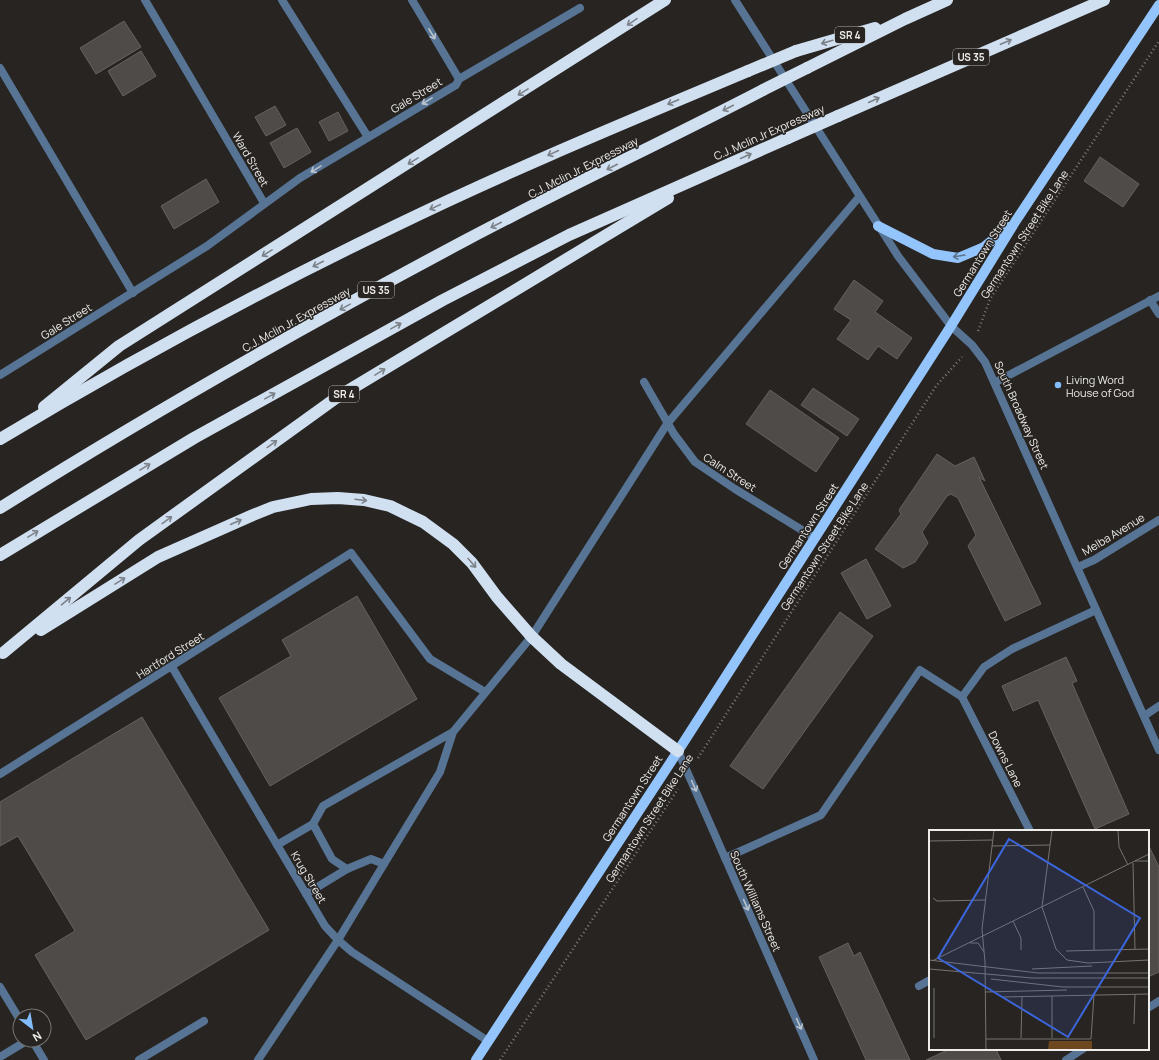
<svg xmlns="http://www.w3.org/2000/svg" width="1159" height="1060" font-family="Manrope,sans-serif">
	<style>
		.building { fill: #4e4b48; stroke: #66625f }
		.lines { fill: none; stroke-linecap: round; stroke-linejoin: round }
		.path { stroke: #7f7d7a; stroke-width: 2.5; stroke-dasharray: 1 3; stroke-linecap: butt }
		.service { stroke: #577495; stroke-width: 8 }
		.minor { stroke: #577495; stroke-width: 8 }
		.tertiary { stroke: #577495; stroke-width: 8 }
		.primary { stroke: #93c4fb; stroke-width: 10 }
		.motorway { stroke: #d1e0f1; stroke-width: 12 }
		.motorway-bridge { stroke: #d1e0f1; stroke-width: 12 }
		.oneway { stroke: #7c8289 }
		.oneway2 { stroke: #bac3cd }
		.oneway3 { stroke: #5d748e }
		.poi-dot { fill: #83bcfb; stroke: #272421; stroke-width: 1.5 }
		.labels { text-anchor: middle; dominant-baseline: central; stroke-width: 3; stroke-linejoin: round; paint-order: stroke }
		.shield { fill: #272421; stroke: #b3b1ae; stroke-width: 1 }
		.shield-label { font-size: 10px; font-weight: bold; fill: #efedeb }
		.street-label { font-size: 11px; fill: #efedeb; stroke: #272421 }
		.poi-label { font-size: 11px; fill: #efedeb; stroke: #272421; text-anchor: start }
		.inset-road { fill: none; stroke: #777472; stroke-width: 1 }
		.view { fill: #3c66db; fill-opacity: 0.15; stroke: #3c66db; stroke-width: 2 }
		.inset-edge { fill: none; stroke: #efedeb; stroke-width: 2 }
	</style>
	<rect width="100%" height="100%" fill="#272421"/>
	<g class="building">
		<path d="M124,21L141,47L96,74L80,48Z"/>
		<path d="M141,51L156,76L123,96L108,71Z"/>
		<path d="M275,106L286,125L266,136L255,117Z"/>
		<path d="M338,112L348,131L329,141L319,122Z"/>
		<path d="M297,128L311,152L284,168L270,143Z"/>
		<path d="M1100,157L1139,184L1123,207L1084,181Z"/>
		<path d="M206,179L219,202L174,229L161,206Z"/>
		<path d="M854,280L883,301L875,312L912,338L897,359L878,346L868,360L837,339L851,320L834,309Z"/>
		<path d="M813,388L859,419L847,436L801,405Z"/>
		<path d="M770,390L839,438L816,472L746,424Z"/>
		<path d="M937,454L955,466L974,457L985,481L979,477L1041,604L1005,621L968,546L976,535L958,498L951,494L947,496L922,532L928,543L915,562L903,568L875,549L901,514L899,510Z"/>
		<path d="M866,559L891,606L867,619L841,573Z"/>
		<path d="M357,596L417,699L270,786L219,698L291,656L282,640Z"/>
		<path d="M840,612L873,636L763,789L730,766Z"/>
		<path d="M1066,657L1077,681L1072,683L1129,814L1095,829L1038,700L1013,711L1002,686Z"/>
		<path d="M142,717L269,930L86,1040L35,955L75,931L18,836L0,846V802Z"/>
		<path d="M1148,844L1159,867V972L1148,977Z"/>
		<path d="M848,943L854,956L860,952L910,1060H866L819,957Z"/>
		<path d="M950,1049H996L1001,1060H926Z"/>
	</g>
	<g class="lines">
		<g class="path">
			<path d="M978,331L990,299L1159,41"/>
			<path d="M698,758L936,386L962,357"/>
			<path d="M500,1060L678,789"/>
		</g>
		<g class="service">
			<path d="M282,0L368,137"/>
			<path d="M0,68L133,293"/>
			<path d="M1150,300L1159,314"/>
			<path d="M996,382L1159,296"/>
			<path d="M351,553L430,659L485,692"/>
			<path d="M962,697L1030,831"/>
			<path d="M1144,716L1159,706"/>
			<path d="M277,845L313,824"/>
			<path d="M725,858L821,815L920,670L962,697L984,667L1012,649L1096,610"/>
			<path d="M384,864L440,772L453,732"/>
			<path d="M306,894L347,869"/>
			<path d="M919,986L930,980"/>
			<path d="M0,1057L28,1040"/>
			<path d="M139,1060L204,1021"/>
			<path d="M258,1060L338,940L384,864L371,859L347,869L332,859L313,824L323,806L453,732L532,636L667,424L859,197"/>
		</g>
		<g class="minor">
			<path d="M145,0L264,203"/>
			<path d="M412,0L459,79"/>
			<path d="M0,375L207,246L300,178L456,85L459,79L580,8"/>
			<path d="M644,382L674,434L695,462L735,489L815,538"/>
			<path d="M1078,567L1094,560L1159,520"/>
			<path d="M172,667L325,926L338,940L352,952L488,1041"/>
			<path d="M678,751L814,1060"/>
			<path d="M0,774L351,553"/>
			<path d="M0,987L20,1020"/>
			<path d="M1148,1008L1159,1001"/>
			<path d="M32,1040L44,1060"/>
			<path d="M1066,1060L1083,1049"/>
		</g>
		<path class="tertiary" d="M735,0L898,256L951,326L972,345L985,362L1159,750"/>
		<g class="primary">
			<path d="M878,226L933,254L958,258L984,247L1009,227"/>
			<path d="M476,1060L678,751L951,326L1015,222L1159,5"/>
		</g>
		<g class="motorway">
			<path d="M796,51L875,28"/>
			<path d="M807,68L905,19L947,0"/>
			<path d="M838,116L1104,0"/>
			<path d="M44,407L119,346L665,0"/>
			<path d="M0,439C128,362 260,291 395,226C510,170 629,121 748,71"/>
			<path d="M0,508C151,413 308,324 466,240C564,188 665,141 763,90"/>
			<path d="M0,555L194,438L443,300L569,235L788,138"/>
			<path d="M41,630L158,557L253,515L273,507L311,499L338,498L364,500L390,506L423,522L453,544L472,563L497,597L532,637L561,664L678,751"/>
			<path d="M3,653L139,540L336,398L668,198"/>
		</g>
		<g class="motorway-bridge">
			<path d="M748,71L796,51"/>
			<path d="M763,90L807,68"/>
			<path d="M788,138L838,116"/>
		</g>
	</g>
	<defs><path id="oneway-shaft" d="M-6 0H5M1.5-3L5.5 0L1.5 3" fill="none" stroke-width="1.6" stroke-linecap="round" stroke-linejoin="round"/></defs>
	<g class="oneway">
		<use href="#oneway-shaft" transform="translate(632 22) rotate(146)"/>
		<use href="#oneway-shaft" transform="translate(827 42) rotate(164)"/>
		<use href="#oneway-shaft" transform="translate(1006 42) rotate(-23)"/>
		<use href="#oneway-shaft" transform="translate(523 92) rotate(148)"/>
		<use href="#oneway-shaft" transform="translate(874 100) rotate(-24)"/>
		<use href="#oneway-shaft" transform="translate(673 102) rotate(157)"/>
		<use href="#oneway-shaft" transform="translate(728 108) rotate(153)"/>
		<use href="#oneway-shaft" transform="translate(553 153) rotate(155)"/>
		<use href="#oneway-shaft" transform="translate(746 156) rotate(-24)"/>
		<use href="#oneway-shaft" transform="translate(413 161) rotate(148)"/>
		<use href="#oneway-shaft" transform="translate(612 167) rotate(153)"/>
		<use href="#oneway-shaft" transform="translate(435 207) rotate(155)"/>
		<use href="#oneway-shaft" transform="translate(496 225) rotate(153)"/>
		<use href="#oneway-shaft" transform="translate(267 253) rotate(148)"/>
		<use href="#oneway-shaft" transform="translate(318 264) rotate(153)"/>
		<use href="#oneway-shaft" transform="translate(345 307) rotate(151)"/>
		<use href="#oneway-shaft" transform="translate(396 326) rotate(-29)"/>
		<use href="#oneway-shaft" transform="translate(380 372) rotate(-31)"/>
		<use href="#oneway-shaft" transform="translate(270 396) rotate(-29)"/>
		<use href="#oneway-shaft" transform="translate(272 444) rotate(-36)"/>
		<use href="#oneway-shaft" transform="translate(145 467) rotate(-31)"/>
		<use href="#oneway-shaft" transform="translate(361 500) rotate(7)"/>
		<use href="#oneway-shaft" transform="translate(167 520) rotate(-36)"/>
		<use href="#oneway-shaft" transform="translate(236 522) rotate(-24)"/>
		<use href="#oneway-shaft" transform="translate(33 534) rotate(-31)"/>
		<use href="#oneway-shaft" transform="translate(472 563) rotate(49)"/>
		<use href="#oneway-shaft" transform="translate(120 581) rotate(-32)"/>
		<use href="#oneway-shaft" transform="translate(66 601) rotate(-40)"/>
	</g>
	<g class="oneway2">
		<use href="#oneway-shaft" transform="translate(432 34) rotate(59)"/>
		<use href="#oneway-shaft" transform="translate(427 101) rotate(149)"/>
		<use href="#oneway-shaft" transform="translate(316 169) rotate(149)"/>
		<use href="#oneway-shaft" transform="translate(694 786) rotate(66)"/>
		<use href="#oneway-shaft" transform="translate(746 905) rotate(66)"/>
		<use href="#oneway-shaft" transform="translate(799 1024) rotate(66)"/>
	</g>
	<use class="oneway3" href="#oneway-shaft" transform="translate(959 256) rotate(171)"/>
	<circle class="poi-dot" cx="1058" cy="385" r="4"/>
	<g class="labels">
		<g class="shield">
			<rect x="835" y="27" width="30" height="16" rx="3"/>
			<rect x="953" y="49" width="36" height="16" rx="3"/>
			<rect x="358" y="282" width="36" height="16" rx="3"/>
			<rect x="329" y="386" width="30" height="16" rx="3"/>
		</g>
		<g class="shield-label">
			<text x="850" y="35">SR 4</text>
			<text x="971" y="57">US 35</text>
			<text x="376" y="290">US 35</text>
			<text x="344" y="394">SR 4</text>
		</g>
		<g class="street-label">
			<text transform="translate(416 95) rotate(-31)">Gale Street</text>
			<text transform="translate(769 132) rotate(-24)">C.J. Mclin Jr Expressway</text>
			<text transform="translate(251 159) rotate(60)">Ward Street</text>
			<text transform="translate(583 167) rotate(-27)">C.J. Mclin Jr. Expressway</text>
			<text transform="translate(1024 234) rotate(-57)">Germantown Street Bike Lane</text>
			<text transform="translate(982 253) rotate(-58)">Germantown Street</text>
			<text transform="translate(296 319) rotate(-29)">C.J. Mclin Jr. Expressway</text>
			<text transform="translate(66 321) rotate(-32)">Gale Street</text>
			<text transform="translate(1022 415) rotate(66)">South Broadway Street</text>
			<text transform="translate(730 472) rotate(33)">Calm Street</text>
			<text transform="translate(808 526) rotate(-57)">Germantown Street</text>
			<text transform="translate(1113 534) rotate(-31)">Melba Avenue</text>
			<text transform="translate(824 546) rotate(-57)">Germantown Street Bike Lane</text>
			<text transform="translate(170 655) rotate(-32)">Hartford Street</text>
			<text transform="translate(1006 759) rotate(63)">Downs Lane</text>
			<text transform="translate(632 798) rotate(-57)">Germantown Street</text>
			<text transform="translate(649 818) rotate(-57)">Germantown Street Bike Lane</text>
			<text transform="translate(309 877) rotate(59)">Krug Street</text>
			<text transform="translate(756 901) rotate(66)">South Williams Street</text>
		</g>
		<g class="poi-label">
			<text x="1066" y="379">Living Word<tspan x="1066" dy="13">House of God</tspan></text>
		</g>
	</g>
	<g transform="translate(929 830)">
		<rect width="220" height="220" fill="#272421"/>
		<path d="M120,211H163V220H119Z" fill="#6f471e"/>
		<path class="inset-road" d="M189,0L190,17L199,35M0,11L64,10M63,16L121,15M206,31H220M204,33L206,119M154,57L165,81V120M4,68L8,71L56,70M113,77L123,0M113,77L127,119L138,130L159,133L220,130M84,91L92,108V120M41,113H49L55,122M137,121L220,119M0,130L109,143H220M3,131L220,24M0,139L103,148H220M103,139L163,136M62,149L134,157H220M56,162L138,160M74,167L220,164M205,194L206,164M5,208V158M92,208L93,167M123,208V166M57,209H162L165,165M57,220L56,132L53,99L65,0"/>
		<path class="view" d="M80,9L211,88L139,207L9,128Z"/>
		<rect width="220" height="220" class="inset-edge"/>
	</g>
	<g transform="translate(32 1028) rotate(149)"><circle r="19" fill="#272421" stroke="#777472"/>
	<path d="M0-3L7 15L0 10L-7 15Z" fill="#83bcfb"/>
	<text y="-6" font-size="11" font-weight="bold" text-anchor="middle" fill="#efedeb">N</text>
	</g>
</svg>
